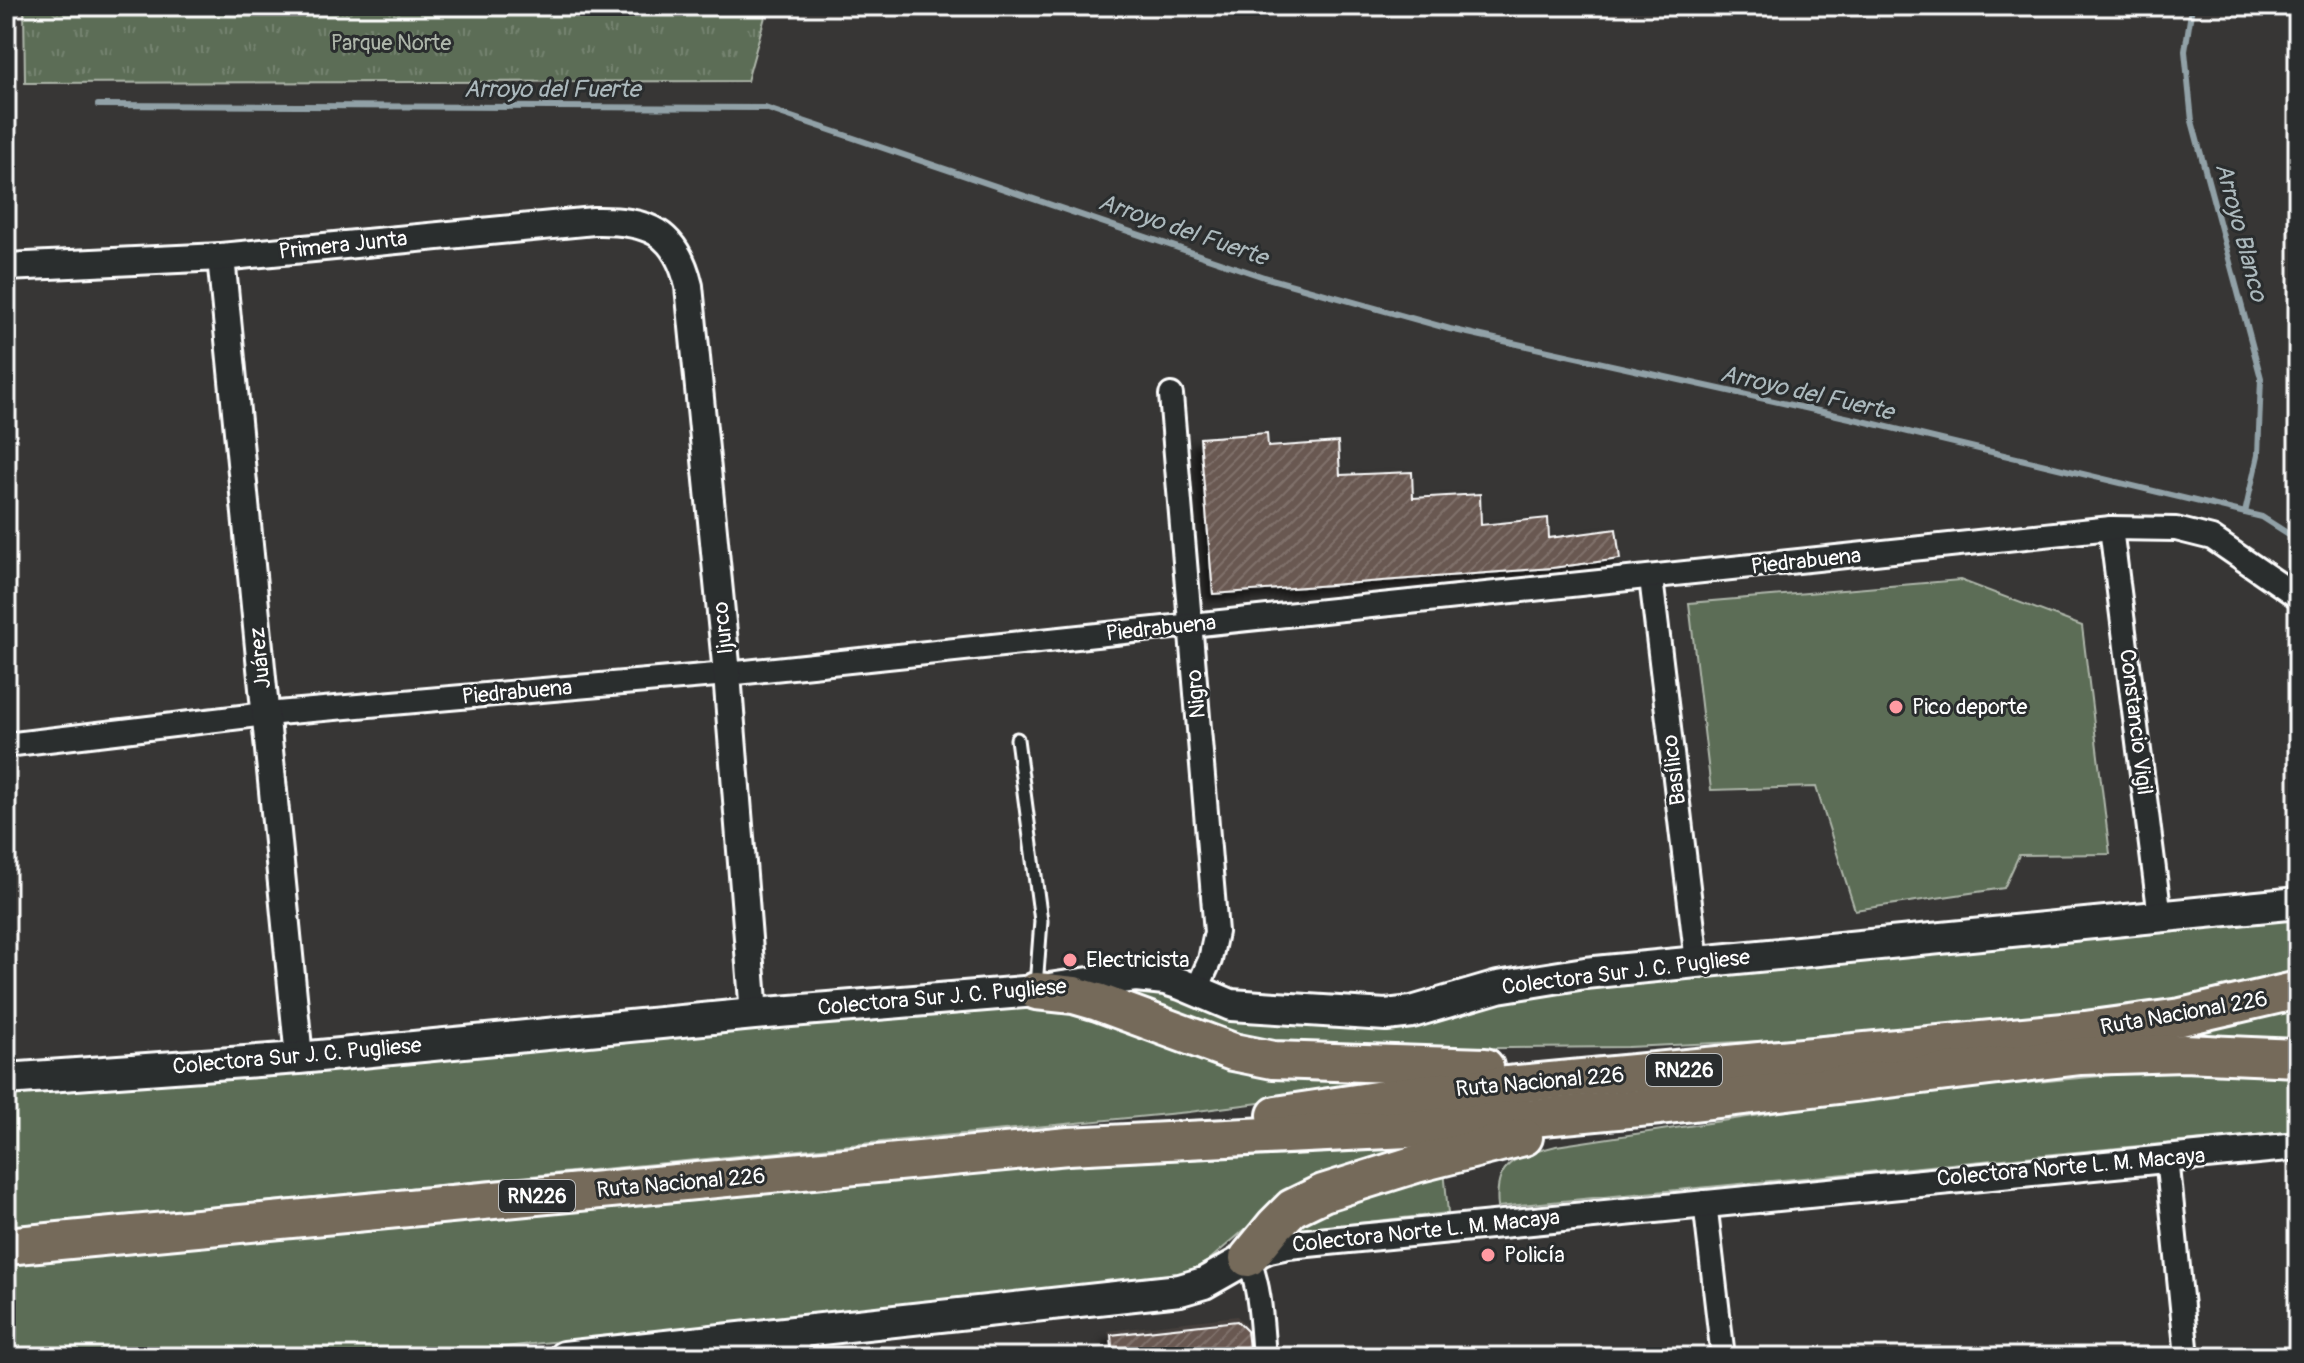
<svg xmlns="http://www.w3.org/2000/svg" width="2304" height="1363" font-family="Pangolin,sans-serif">
	<style>
		.built { fill: #46403d }
		.grass { fill: #5c6d56; stroke: #aeb6aa; stroke-width: 2 }
		.park { fill: url(#park-tufts); stroke: #aeb6aa; stroke-width: 2 }
		.lines { fill: none; stroke-linecap: round; stroke-linejoin: round }
		.stream { stroke: #91a1a7; stroke-width: 6 }
		.building { fill: url(#building-hatch); stroke: #fff; stroke-width: 2; filter: url(#shadow) }
		.service-casing { stroke: #fff; stroke-width: 17 }
		.minor-casing { stroke: #fff; stroke-width: 28 }
		.tertiary-casing { stroke: #fff; stroke-width: 32 }
		.secondary-casing { stroke: #fff; stroke-width: 36 }
		.trunk-casing { stroke: #fff; stroke-width: 42 }
		.service { stroke: #2a2d2e; stroke-width: 11 }
		.minor { stroke: #2a2d2e; stroke-width: 22 }
		.tertiary { stroke: #2a2d2e; stroke-width: 26 }
		.secondary { stroke: #2a2d2e; stroke-width: 30 }
		.trunk { stroke: #746a5a; stroke-width: 36 }
		.poi-dot { fill: #ff9aa2; stroke: #2a2d2e; stroke-width: 3 }
		.labels { text-anchor: middle; dominant-baseline: central; stroke-width: 6; stroke-linejoin: round; paint-order: stroke }
		.shield { fill: #2a2d2e; stroke: #bfc0c0; stroke-width: 2 }
		.shield-label { font-size: 20px; font-weight: bold; fill: #fff }
		.park-label { font-size: 22px; fill: #aeb6aa; stroke: #2a2d2e }
		.street-label { font-size: 22px; fill: #fff; stroke: #2a2d2e }
		.poi-label { font-size: 22px; fill: #fff; stroke: #2a2d2e; text-anchor: start }
		.water-label { font-size: 24px; font-style: italic; fill: #acb9bd; stroke: #2a2d2e }
	</style>
	<defs>
		<pattern id="park-tufts" width="24" height="20" patternUnits="userSpaceOnUse" patternTransform="scale(2)"><rect width="24" height="20" fill="#5c6d56"/><path d="M3 7l-1-3M5 7V3M7 7l1-3M15 17l-1-3M17 17v-4M19 17l1-3" fill="none" stroke="#74836f"/></pattern>
		<pattern id="building-hatch" width="6" height="6" patternUnits="userSpaceOnUse" patternTransform="scale(2)"><rect width="6" height="6" fill="#695851"/><path d="M-1 1l2-2M0 6l6-6M5 7l2-2" fill="none" stroke="#80716b"/></pattern>
		<filter id="shadow"><feDropShadow dx="-7" dy="7" stdDeviation="4" flood-color="#0009"/></filter>
	</defs>
	<rect width="100%" height="100%" fill="#373635"/>
	<filter id="ink" filterUnits="userSpaceOnUse"><feTurbulence type="fractalNoise" baseFrequency=".0125" numOctaves="2"/><feDisplacementMap in="SourceGraphic" scale="16" xChannelSelector="R" yChannelSelector="G"/><feConvolveMatrix kernelMatrix="1 2 1 2 8 2 1 2 1" color-interpolation-filters="sRGB"/></filter>
	<g filter="url(#ink)">
		<path class="built" d="M1237,1316L1249,1329L1252,1357H1111L1108,1331Z"/>
		<g class="grass">
			<path d="M1960,580L2082,626L2110,854L2019,855L2004,888L1855,910L1816,787L1711,790L1689,603Z"/>
			<path d="M2298,918V976L2190,1002L1828,1038L1628,1047L1309,1050L1272,1047L1114,991L1131,988L1183,997L1200,1009L1229,1020L1366,1024L1511,995Z"/>
			<path d="M2298,997V1048L2082,1039Z"/>
			<path d="M1033,1004L1412,1076L1267,1102L1189,1112L99,1218L6,1230V1091Z"/>
			<path d="M2145,1072L2243,1073L2298,1077V1131L1498,1207C1493,1161 1518,1156 1556,1146L1894,1095Z"/>
			<path d="M1482,1135L1277,1202L1208,1261L1182,1276L408,1357H6V1261L1134,1157Z"/>
			<path d="M1444,1169L1448,1213L1295,1230L1292,1223Z"/>
		</g>
		<path class="park" d="M24,6H768L747,81L25,83Z"/>
		<g class="lines">
			<g class="stream">
				<path d="M2192,6L2185,51L2192,121L2261,378L2258,455L2245,513"/>
				<path d="M98,105L765,108L1264,277L1450,329L1850,418L2262,517L2298,540"/>
			</g>
		</g>
		<g class="building">
			<path d="M1267,433L1268,447L1338,442L1340,475L1412,472L1413,498L1480,494L1481,525L1548,518L1549,538L1616,529L1620,559L1552,568L1213,594L1200,438Z"/>
			<path d="M1237,1321L1247,1331L1250,1357H1113L1111,1335Z"/>
		</g>
		<g class="lines">
			<g class="service-casing">
				<path id="service" d="M1017,739L1041,921L1036,986"/>
			</g>
			<g class="minor-casing">
				<g id="minor">
					<path d="M1171,395L1216,932L1210,960L1197,989"/>
					<path d="M2111,528L2160,917"/>
					<path d="M1651,578L1697,962"/>
					<path d="M6,745L266,714L727,674L2111,528L2176,529L2212,538L2298,597"/>
					<path d="M2167,1157L2187,1357"/>
					<path d="M1705,1202L1723,1357"/>
					<path d="M1248,1258C1261,1290 1261,1323 1264,1357"/>
				</g>
			</g>
			<g class="tertiary-casing">
				<g id="tertiary">
					<path d="M221,257L299,1058"/>
					<path d="M6,267L221,257L594,221C648,220 676,231 689,286L727,674L754,1014"/>
					<path d="M1248,1258L1269,1249L1288,1245L2298,1146"/>
					<path d="M794,1331L796,1357"/>
				</g>
			</g>
			<g class="secondary-casing">
				<g id="secondary">
					<path d="M6,1079L299,1058L754,1014L1036,991L1136,976L1165,979L1181,984L1231,1005L1386,1015L1412,1012L1498,987L1585,973L2298,903"/>
					<path d="M564,1357L1180,1290L1204,1283L1248,1258"/>
				</g>
			</g>
			<g class="trunk-casing">
				<g id="trunk">
					<path d="M1036,991L1074,995L1098,1002L1233,1052L1273,1060L1485,1067"/>
					<path d="M1276,1115L1423,1093L2085,1030L2181,1017L2298,990"/>
					<path d="M6,1246L1068,1146L1428,1128L1660,1106L2081,1056L2184,1053L2298,1058"/>
					<path d="M1248,1258L1275,1225L1292,1208L1323,1193L1416,1164L1524,1137"/>
				</g>
			</g>
			<use href="#service" class="service"/>
			<use href="#minor" class="minor"/>
			<use href="#tertiary" class="tertiary"/>
			<use href="#secondary" class="secondary"/>
			<use href="#trunk" class="trunk"/>
		</g>
	</g>
	<g class="poi-dot">
		<circle cx="1896" cy="707" r="8"/>
		<circle cx="1070" cy="960" r="8"/>
		<circle cx="1488" cy="1255" r="8"/>
	</g>
	<g class="labels">
		<g class="shield">
			<rect x="1646" y="1054" width="76" height="32" rx="6"/>
			<rect x="499" y="1180" width="76" height="32" rx="6"/>
		</g>
		<g class="shield-label">
			<text x="1684" y="1070">RN226</text>
			<text x="537" y="1196">RN226</text>
		</g>
		<g class="park-label">
			<text x="391" y="43">Parque Norte</text>
		</g>
		<g class="street-label">
			<text transform="translate(343 245) rotate(-6)">Primera Junta</text>
			<text transform="translate(1806 561) rotate(-6)">Piedrabuena</text>
			<text transform="translate(723 628) rotate(-96)">Ijurco</text>
			<text transform="translate(1161 628) rotate(-6)">Piedrabuena</text>
			<text transform="translate(260 658) rotate(-96)">Juárez</text>
			<text transform="translate(517 692) rotate(-5)">Piedrabuena</text>
			<text transform="translate(1196 694) rotate(-95)">Nigro</text>
			<text transform="translate(2136 722) rotate(83)">Constancio Vigil</text>
			<text transform="translate(1674 770) rotate(-97)">Basílico</text>
			<text transform="translate(1626 972) rotate(-7)">Colectora Sur J. C. Pugliese</text>
			<text transform="translate(942 997) rotate(-5)">Colectora Sur J. C. Pugliese</text>
			<text transform="translate(2184 1013) rotate(-10)">Ruta Nacional 226</text>
			<text transform="translate(297 1056) rotate(-5)">Colectora Sur J. C. Pugliese</text>
			<text transform="translate(1540 1082) rotate(-5)">Ruta Nacional 226</text>
			<text transform="translate(2071 1167) rotate(-5)">Colectora Norte L. M. Macaya</text>
			<text transform="translate(681 1183) rotate(-5)">Ruta Nacional 226</text>
			<text transform="translate(1426 1231) rotate(-6)">Colectora Norte L. M. Macaya</text>
		</g>
		<g class="poi-label">
			<text x="1912" y="707">Pico deporte</text>
			<text x="1086" y="960">Electricista</text>
			<text x="1504" y="1255">Policía</text>
		</g>
		<g class="water-label">
			<text x="552" y="89">Arroyo del Fuerte</text>
			<text transform="translate(1183 230) rotate(19)">Arroyo del Fuerte</text>
			<text transform="translate(2241 232) rotate(75)">Arroyo Blanco</text>
			<text transform="translate(1807 393) rotate(13)">Arroyo del Fuerte</text>
		</g>
	</g>
	<rect width="2304" height="1363" fill="none" stroke="#2a2d2e" stroke-width="32"/>
	<rect x="16" y="16" width="2272" height="1331" fill="none" stroke="#fff" stroke-width="3" filter="url(#ink)"/>
</svg>
